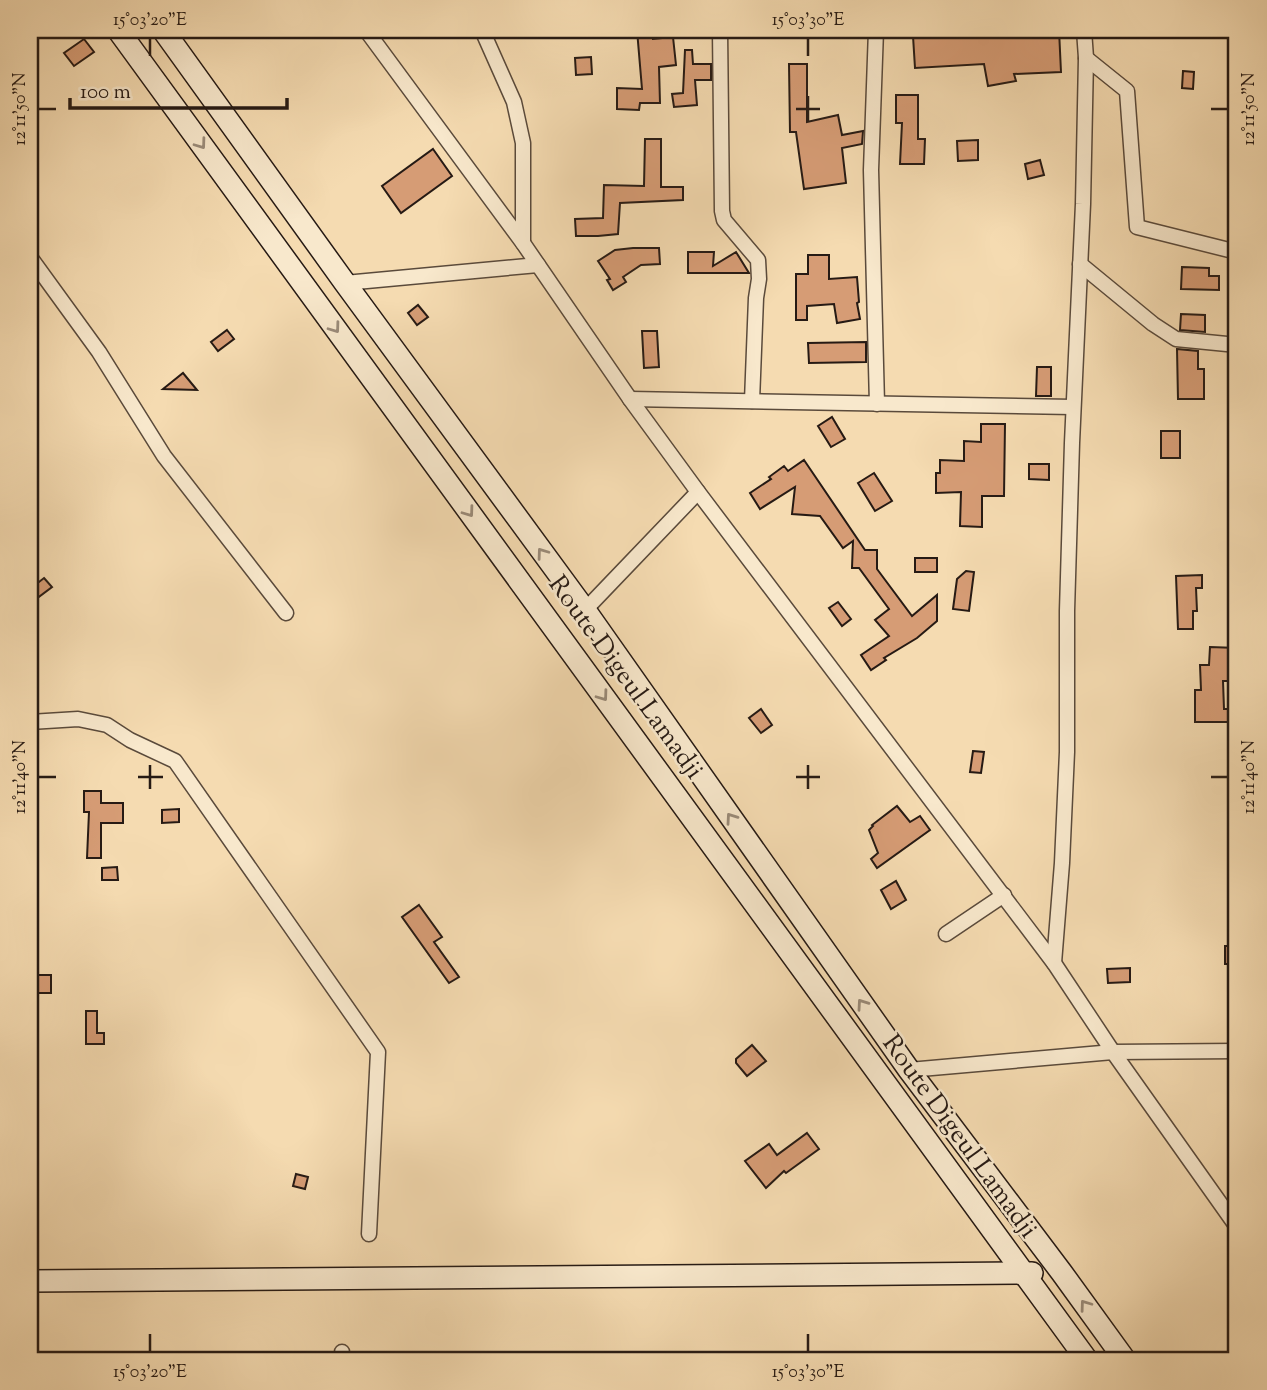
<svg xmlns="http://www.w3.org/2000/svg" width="1267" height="1390" font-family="'Sorts Mill Goudy',serif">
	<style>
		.building { fill: #d69c75; stroke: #261a14; stroke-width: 2 }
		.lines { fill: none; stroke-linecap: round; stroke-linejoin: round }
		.minor-casing { stroke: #5a4a3b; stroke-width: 17 }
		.secondary-casing { stroke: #261a14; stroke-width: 24 }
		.minor { stroke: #f8e8cc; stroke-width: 14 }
		.secondary { stroke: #f8e8cc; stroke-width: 21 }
		.oneway { stroke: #9a8b79 }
		.ticks { fill: none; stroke: #261a14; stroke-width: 2.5 }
		.labels { text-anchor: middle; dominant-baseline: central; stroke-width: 5; stroke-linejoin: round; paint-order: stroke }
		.street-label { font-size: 26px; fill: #261a14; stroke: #f8e8cc }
		.neatline { fill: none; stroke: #261a14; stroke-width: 2.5 }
		.ticks-label { font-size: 18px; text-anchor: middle; fill: #261a14 }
	</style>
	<rect width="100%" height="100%" fill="#f5dbb1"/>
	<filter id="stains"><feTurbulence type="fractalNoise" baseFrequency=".00286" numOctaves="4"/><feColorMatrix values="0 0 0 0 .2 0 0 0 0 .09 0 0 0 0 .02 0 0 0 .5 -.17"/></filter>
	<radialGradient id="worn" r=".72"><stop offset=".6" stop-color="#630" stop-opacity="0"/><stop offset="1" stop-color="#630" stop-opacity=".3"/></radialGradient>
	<g class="building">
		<path d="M637,30H653V39L673,37L676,65L659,67L660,103H640L639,110L617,109V88L642,89Z"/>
		<path d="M990,30H1059L1061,72L1014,74L1016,81L988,86L984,64L915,68L913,36Z"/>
		<path d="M84,39L94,52L74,66L64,53Z"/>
		<path d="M685,50H692L693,64H711V80H695L697,105L674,107L672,94L683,93Z"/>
		<path d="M591,57L592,74L576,75L575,58Z"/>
		<path d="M789,64H807V122L838,115L842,135L863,131L862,144L842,148L846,183L804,189L796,132H790Z"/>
		<path d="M1183,71L1194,72L1193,89L1182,88Z"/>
		<path d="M896,95H918V139H925L924,164H900L902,123H896Z"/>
		<path d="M645,139H661V187H683V200L620,203L618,234L598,236H576L575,219L603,218L604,185L644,186Z"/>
		<path d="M978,140V160L958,161L957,141Z"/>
		<path d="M433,149L452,176L401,213L382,186Z"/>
		<path d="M1040,160L1044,175L1028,179L1025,164Z"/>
		<path d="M633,248H659L660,264L641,265L623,277L626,282L613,290L607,280L610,279L598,261L615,250Z"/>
		<path d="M688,252H714L713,266L736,252L749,273H688Z"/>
		<path d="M808,255H829V279L857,277L859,302L857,303L860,319L837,323L834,304L807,306V320H796V274H808Z"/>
		<path d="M1182,267L1209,268V276H1219V290L1181,289Z"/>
		<path d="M418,305L428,317L417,325L408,313Z"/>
		<path d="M1181,314L1205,315V332L1180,330Z"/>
		<path d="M227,330L234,339L218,351L211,342Z"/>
		<path d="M642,331H657L659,367L644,368Z"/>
		<path d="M866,342V362L809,363L808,343Z"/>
		<path d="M1177,349L1198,351V369H1204V399H1178Z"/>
		<path d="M1037,367H1051V396H1036Z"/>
		<path d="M183,373L197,390L163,389Z"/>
		<path d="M832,417L845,439L831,447L818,426Z"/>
		<path d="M981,424H1005L1004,496H982V527L960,526L961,492L936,493V473H940V460L964,461V441L981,442Z"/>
		<rect x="1161" y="431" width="19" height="27"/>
		<path d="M804,460L865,550H877V569L912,616L937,595V621L917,638L884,658L886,660L871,670L861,655L889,636L875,620L889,609L859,568H852L853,541L843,548L820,516L792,514L795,487L760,509L750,493L771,479L769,477L784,466L788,471Z"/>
		<path d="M1029,464H1049V480L1029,479Z"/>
		<path d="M874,473L892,501L875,511L858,483Z"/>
		<rect x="915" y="558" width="22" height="14"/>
		<path d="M966,571L974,572L969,611L953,609L957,579Z"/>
		<path d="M1202,575V588H1196L1197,611H1193V629H1178L1176,576Z"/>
		<path d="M44,578L52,587L36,599L30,591V589Z"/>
		<path d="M838,602L851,619L842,626L829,608Z"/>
		<path d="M1210,647L1237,648V681H1223L1224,709H1237V722H1195V690H1201L1200,665H1209Z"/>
		<path d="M761,709L772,725L761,733L749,718Z"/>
		<path d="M973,751L984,752L981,773L970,772Z"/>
		<path d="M84,791H101V803H123V823H101V858H87L89,812H84Z"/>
		<path d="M897,806L910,822L920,816L930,830L877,868L871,859L878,853L869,830L873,826L872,825Z"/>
		<path d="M179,809V822L162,823V810Z"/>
		<path d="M117,867L118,880H102V868Z"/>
		<path d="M896,881L906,900L891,909L881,890Z"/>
		<path d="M419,905L442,937L434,942L459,977L449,983L402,917Z"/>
		<rect x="1225" y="946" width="12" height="18"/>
		<path d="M1130,968V982L1108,983L1107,969Z"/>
		<rect x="30" y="975" width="21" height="18"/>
		<path d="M86,1011H97V1033H104V1044H86Z"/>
		<path d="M752,1045L766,1061L747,1076L736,1063V1059Z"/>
		<path d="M807,1133L819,1149L786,1173L784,1171L766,1188L745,1161L769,1144L777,1155Z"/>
		<path d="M296,1174L308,1177L305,1189L293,1186Z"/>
	</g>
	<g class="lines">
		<g class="minor-casing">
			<g id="minor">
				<path d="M366,30L523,243L630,399L698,492L1054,963L1113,1052L1237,1227"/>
				<path d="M482,30L514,102L523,143V243"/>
				<path d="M720,30L722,211L724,220L758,260L759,279L756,298L752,401"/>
				<path d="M876,30L871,170L877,404"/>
				<path d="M1086,58L1127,91L1137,227L1237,252"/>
				<path d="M30,257L99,352L164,456L286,613"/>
				<path d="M1080,264L1153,324L1176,339L1237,345"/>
				<path d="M345,283L538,265"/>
				<path d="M630,399L1073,407"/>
				<path d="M585,610L698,492"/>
				<path d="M30,722L78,719L107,725L130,740L175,761L378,1052L369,1234"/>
				<path d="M946,934L1004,895"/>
				<path d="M1054,963L1062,863L1067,752V611L1072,443L1083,204L1086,58L1084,30"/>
				<path d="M909,1070L1113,1052L1237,1051"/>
				<path d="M342,1360V1352"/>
			</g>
		</g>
		<g class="secondary-casing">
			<g id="secondary">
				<path d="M118,30L1087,1360"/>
				<path d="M163,30L345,283L585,610L909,1070L1062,1273L1125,1360"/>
				<path d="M30,1281L1032,1273"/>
			</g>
		</g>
		<use href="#minor" class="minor"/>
		<use href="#secondary" class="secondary"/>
	</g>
	<defs><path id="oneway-chevron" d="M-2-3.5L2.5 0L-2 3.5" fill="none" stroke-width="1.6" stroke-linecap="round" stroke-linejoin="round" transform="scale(1.75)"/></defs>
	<g class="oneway">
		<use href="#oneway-chevron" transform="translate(201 144) rotate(54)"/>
		<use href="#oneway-chevron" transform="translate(335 328) rotate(54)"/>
		<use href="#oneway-chevron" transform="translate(469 512) rotate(54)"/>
		<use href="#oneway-chevron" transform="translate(542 553) rotate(-126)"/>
		<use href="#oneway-chevron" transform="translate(603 696) rotate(54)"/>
		<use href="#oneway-chevron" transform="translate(731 818) rotate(-125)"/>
		<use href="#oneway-chevron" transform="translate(862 1004) rotate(-125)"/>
		<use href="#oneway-chevron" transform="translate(1085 1305) rotate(-126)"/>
	</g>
	<path class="ticks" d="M150,38V56M808,38V56M808,96V121M38,109H56M796,109H820M1211,109H1228M150,765V789M808,765V789M38,777H56M138,777H163M796,777H820M1211,777H1228M150,1334V1352M808,1334V1352"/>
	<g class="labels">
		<g class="street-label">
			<text transform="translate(625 678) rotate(54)">Route Digeul Lamadji</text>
			<text transform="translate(959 1137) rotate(54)">Route Digeul Lamadji</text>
		</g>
	</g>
	<rect width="1267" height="1390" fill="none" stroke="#f5dbb1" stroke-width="77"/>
	<path d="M70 98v10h217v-10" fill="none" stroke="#261a14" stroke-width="3.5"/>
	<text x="80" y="98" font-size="21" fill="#261a14" stroke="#f8e8cc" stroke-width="5" paint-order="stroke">100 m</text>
	<rect x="38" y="38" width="1190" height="1314" class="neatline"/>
	<g class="ticks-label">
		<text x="150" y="25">15°03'20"E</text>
		<text x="808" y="25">15°03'30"E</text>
		<text transform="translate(19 109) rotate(-90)" y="6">12°11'50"N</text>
		<text transform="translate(1248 109) rotate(-90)" y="6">12°11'50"N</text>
		<text transform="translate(19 777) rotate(-90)" y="6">12°11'40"N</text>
		<text transform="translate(1248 777) rotate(-90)" y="6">12°11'40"N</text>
		<text x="150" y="1377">15°03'20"E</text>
		<text x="808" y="1377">15°03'30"E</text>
	</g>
	<rect width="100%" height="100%" filter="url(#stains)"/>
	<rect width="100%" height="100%" fill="url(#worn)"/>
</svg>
